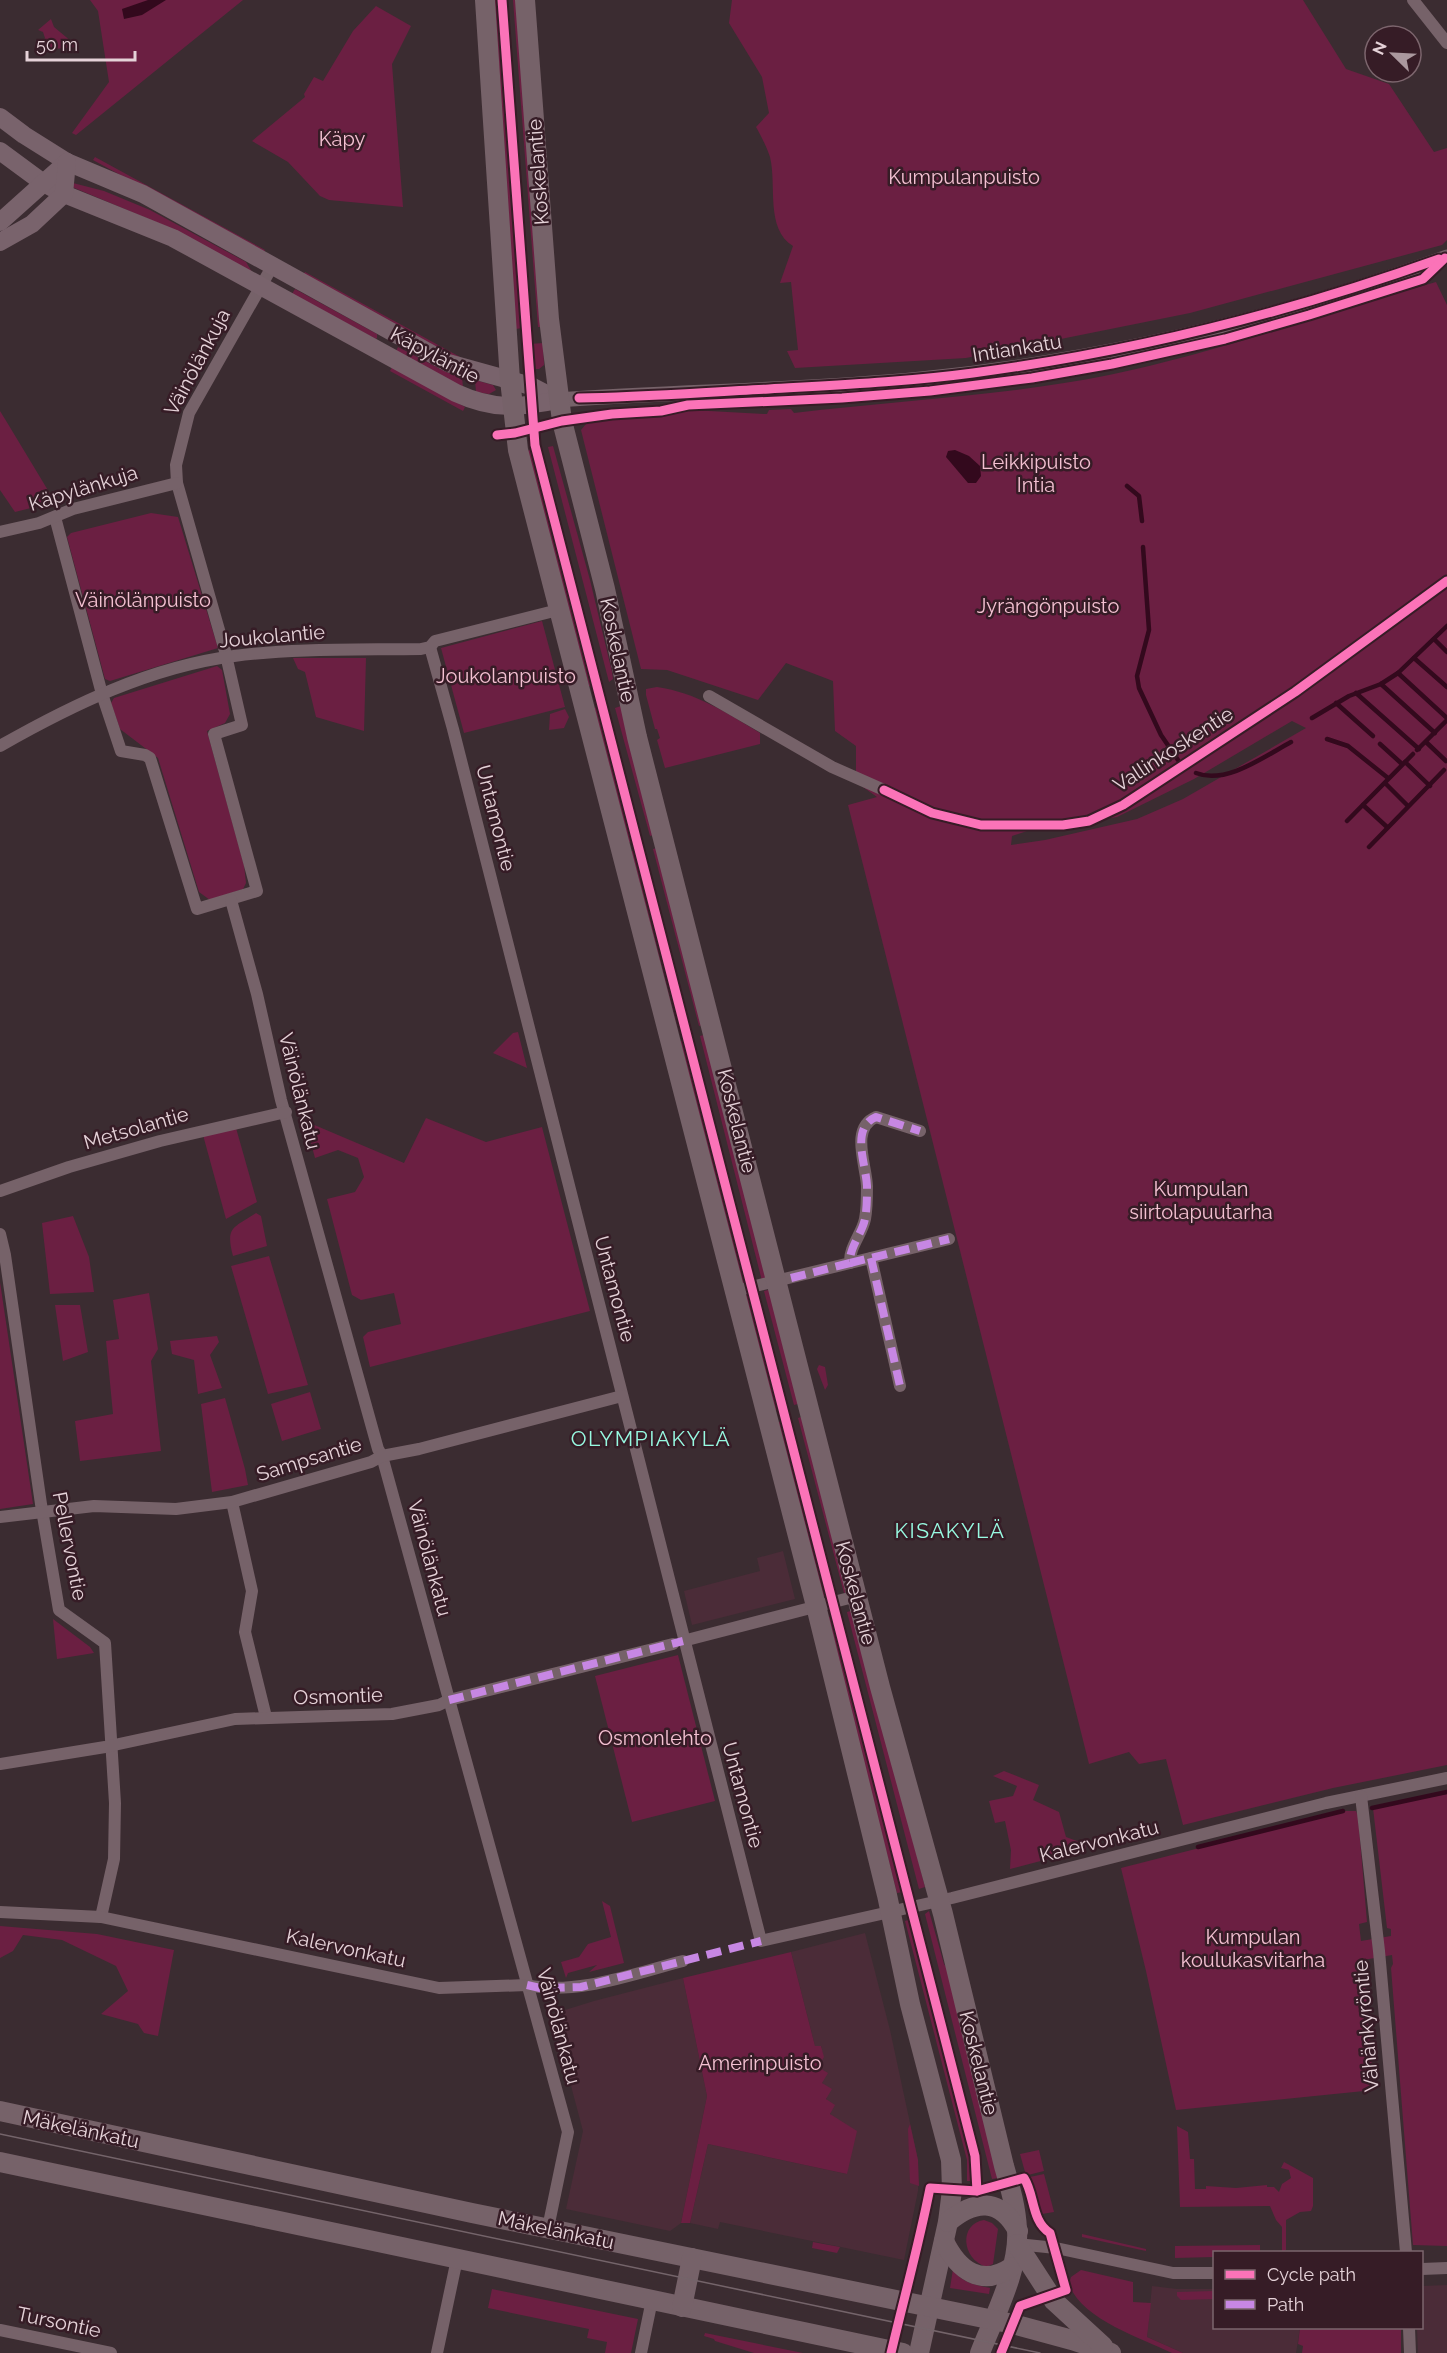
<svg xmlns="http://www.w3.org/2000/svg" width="1447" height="2353" font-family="Raleway,sans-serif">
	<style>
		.built { fill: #4b2c38 }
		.green { fill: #6b1f42; fill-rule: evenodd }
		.water { fill: #33091d }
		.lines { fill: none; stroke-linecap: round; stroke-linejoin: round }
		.stream { stroke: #33091d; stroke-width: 4.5 }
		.minor { stroke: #766269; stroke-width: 12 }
		.tertiary { stroke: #766269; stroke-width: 15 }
		.secondary { stroke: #79636c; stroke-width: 18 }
		.primary { stroke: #766269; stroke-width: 20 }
		.tram { stroke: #74646a; stroke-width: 1.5 }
		.quiet { stroke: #c787e3; stroke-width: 8; stroke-dasharray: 15 8; stroke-linecap: butt }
		.cycleway-casing { stroke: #361c26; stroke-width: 13 }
		.cycleway { stroke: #fb73b8; stroke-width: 9 }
		.labels { text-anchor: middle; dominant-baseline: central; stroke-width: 5; stroke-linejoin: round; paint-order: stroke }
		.park-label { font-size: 20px; fill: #f4c1d2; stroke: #361c26 }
		.street-label { font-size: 20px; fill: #e5d2d8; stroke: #361c26 }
		.neighbourhood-label { font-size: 21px; letter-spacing: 1.5px; fill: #97fae1; stroke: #361c26 }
	</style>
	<rect width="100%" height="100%" fill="#3b2c31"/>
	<g class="built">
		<path d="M783,1551L795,1599L692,1625L684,1591L760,1571L757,1558Z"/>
		<path d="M865,1933L890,2030L918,2160V2191L904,2260L720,2222L718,2229L690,2223L708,2144L847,2174L818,2067L823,2056L821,2046H815L791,1952Z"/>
		<path d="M683,1978L707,2096L681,2223L670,2231L566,2209L583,2131L552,2014L594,2001Z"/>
		<path d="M1447,2285V2353H1418L1417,2328H1422V2286Z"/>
		<path d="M1152,2286L1177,2289H1214V2328H1300L1296,2353H1183L1147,2337Z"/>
	</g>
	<g class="green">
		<path d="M90,0H243L76,135L72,133L109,82L98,11Z"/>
		<path d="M493,0H499L522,328L516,329Z"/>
		<path d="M513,0H519L543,327H538Z"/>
		<path d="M732,0H1303L1346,69L1389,84L1434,152L1447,148V240L1442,245L1190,313L966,358L795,368L787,351L798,350L791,282L780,283L793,246C765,229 777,185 770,157C767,147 761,136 756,127L769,113L762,77L729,23Z"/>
		<path d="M376,6L411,26L392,64L403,207L329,200L320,196L288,162L252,141L305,97L304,94L314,77L323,81L353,31Z"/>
		<path d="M51,19L54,27L78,47L53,49L38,45L37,40L42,42L45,38L43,32L38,30Z"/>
		<path d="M95,157L265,250L263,253L93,160Z"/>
		<path d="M73,183L104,191L150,210L246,262L252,272L170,228L72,187Z"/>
		<path d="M305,272L460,357L456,358L303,275Z"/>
		<path d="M1436,282L1447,305V1765L1333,1788L1183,1825L1166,1759L1139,1764L1129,1752L1089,1764L848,805L877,797L856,782V746L835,731L833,681L786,663L758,700L667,670L641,669L581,430L586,424L601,419H618L691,410L764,414H767L769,410L791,409L794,413C899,400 1005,396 1109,375C1220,352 1327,312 1436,282ZM1292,721L1306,728L1183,799L1137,819L1045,840L1011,845L1012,836L1027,831L1117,817L1194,779Z"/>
		<path d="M295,289L377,334V338L376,339L292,294Z"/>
		<path d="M543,343L544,365L539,369H532L530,344Z"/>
		<path d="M398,347L446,372L462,377L463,387L396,351Z"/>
		<path d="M392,367L465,407L463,411L390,371Z"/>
		<path d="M475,380L493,385L496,390L489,394L476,392Z"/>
		<path d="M0,411L8,424L55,502L15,512L0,490Z"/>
		<path d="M553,446L590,580L612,672L613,679L609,682L548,447Z"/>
		<path d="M532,449L586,656L592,687L589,686L557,570L527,451Z"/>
		<path d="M151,513L178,517L218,648L110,681L105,679L67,537L71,533Z"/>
		<path d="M542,621L565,707L464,733L441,648Z"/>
		<path d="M293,658H366L364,731L316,717L305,672L298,669Z"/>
		<path d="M217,666L222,670L230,714L225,723L207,731L244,865L246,883L243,889L210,900L199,892L158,758L120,729L111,703L114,698Z"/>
		<path d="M657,687C697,693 725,712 760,733V744L665,768L657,740L660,738L657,729H655L646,695V689Z"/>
		<path d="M621,706L656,834L650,836L615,708Z"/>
		<path d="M598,707L632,842L626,843L594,708Z"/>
		<path d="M565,709L569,717L564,728L549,730L550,714Z"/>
		<path d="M660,847L706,1024L699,1026L653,849Z"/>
		<path d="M633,851L678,1031L673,1032L628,852Z"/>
		<path d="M518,1032L527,1068L493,1053L513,1033Z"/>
		<path d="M707,1034L770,1279L762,1281L700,1036Z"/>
		<path d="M682,1041L747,1284L741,1286L678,1042Z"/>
		<path d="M426,1118L486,1142L542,1127L590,1311L370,1367L363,1337L368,1332L401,1324L394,1293L361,1300L352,1295L327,1199L355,1192L364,1177L358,1158L338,1150L315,1158L305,1121L404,1163Z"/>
		<path d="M236,1128L257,1202L226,1219L203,1135Z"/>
		<path d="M256,1213L261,1216L267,1246L233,1256C225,1226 234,1228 256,1213Z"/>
		<path d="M73,1216L89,1257L94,1292L50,1294L42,1223Z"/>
		<path d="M269,1256L308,1385L268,1394L231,1266Z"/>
		<path d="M0,1282L33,1504L0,1509Z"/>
		<path d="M772,1289L802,1403L794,1405L764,1291Z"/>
		<path d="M149,1293L158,1349L151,1361L161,1451L80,1461L75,1421L113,1414L106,1341L119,1339L113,1300Z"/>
		<path d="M749,1295L779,1409L773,1411L743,1296Z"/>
		<path d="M55,1305H80L88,1352L63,1361Z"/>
		<path d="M217,1336L219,1342L210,1355L222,1388L198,1394L194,1360L172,1354L170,1341Z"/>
		<path d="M819,1365L825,1367L828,1385L825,1390L817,1369Z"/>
		<path d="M310,1392L321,1429L282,1441L271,1404Z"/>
		<path d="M225,1398L245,1469L248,1485L212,1492L201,1404Z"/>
		<path d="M804,1416L850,1591L844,1593L798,1418Z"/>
		<path d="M782,1421L828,1595L821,1597L776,1423Z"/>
		<path d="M854,1610L925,1887L919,1889L847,1612Z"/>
		<path d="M832,1616L903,1892L897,1893L825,1618Z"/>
		<path d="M53,1619L90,1647L94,1653L57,1659Z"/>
		<path d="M678,1655L715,1801L632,1822L595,1676Z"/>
		<path d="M1004,1771L1039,1785L1033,1800L1059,1812L1066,1837L1085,1844L1086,1849L1010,1869L1011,1850L1005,1821L995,1823L989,1801L1013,1796L1017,1786L993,1776Z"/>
		<path d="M1447,1794V2246L1413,2245L1391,1968L1393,1964L1392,1955L1363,1960L1374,2090L1176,2110L1146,1971L1121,1868L1344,1811H1356L1358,1816L1367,1922L1359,1924L1361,1941L1391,1936V1929L1387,1928L1373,1808Z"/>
		<path d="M602,1901L610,1906L624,1963L589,1972L597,1965L568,1973L566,1978L561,1962L579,1957L588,1944L611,1937Z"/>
		<path d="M929,1911L944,1964L950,1972L998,2178L992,2179L925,1914Z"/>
		<path d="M911,1919L971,2156V2181H967V2160L905,1921Z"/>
		<path d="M0,1926L97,1934L174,1950L158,2036L144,2033L138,2024L101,2014L128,1991L116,1966L62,1940L23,1935L13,1951L0,1958Z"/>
		<path d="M791,1952L815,2046H821L824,2057L818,2067L828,2073L822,2083L832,2089L826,2099L835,2105L830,2114L857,2131L847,2174L708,2144L690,2223H681L707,2096L683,1978Z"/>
		<path d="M910,2124L918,2160L919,2186L910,2183L908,2129Z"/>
		<path d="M1177,2126L1188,2132L1190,2159H1194L1195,2189H1206V2186L1236,2188L1267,2185V2187H1274L1279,2192L1282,2184L1291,2178L1289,2170L1281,2168L1284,2162L1313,2178V2206L1311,2211L1300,2212L1286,2220V2250L1282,2252V2227L1276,2220L1270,2206L1180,2207Z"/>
		<path d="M1039,2150L1044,2171L1028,2175L1025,2172L1020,2154Z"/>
		<path d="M1044,2174L1054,2212L1042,2214L1030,2177Z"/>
		<path d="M984,2220L992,2223L998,2229L993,2264L986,2267C961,2258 959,2224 984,2220Z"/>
		<path d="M1082,2234L1146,2249V2251L1082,2237Z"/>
		<path d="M813,2242L840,2247L837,2253L812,2248Z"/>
		<path d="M1260,2245V2252H1214V2257L1175,2258V2246Z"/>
		<path d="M953,2269C961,2283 976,2285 990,2288L989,2294L950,2288Z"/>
		<path d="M1081,2270L1133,2282V2302L1151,2303L1147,2337L1183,2353H1172C1141,2338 1081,2319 1069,2284L1071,2277Z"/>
		<path d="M492,2289L638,2319L631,2353H605L607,2342L587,2338L589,2329L488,2308Z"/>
		<path d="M1214,2291V2299L1181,2300L1177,2296V2292Z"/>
		<path d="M1300,2328H1401V2353H1302L1303,2346L1298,2344Z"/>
		<path d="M705,2333L803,2353H754L715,2341L714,2339L704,2336Z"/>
	</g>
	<g class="water">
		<path d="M148,0H166L142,15L124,19L122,9Z"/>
		<path d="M955,450L969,456L980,466L981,476L976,483H968L946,457L948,451Z"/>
	</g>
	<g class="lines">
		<g class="stream">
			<path d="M1127,486L1139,496L1142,521"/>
			<path d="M1143,547L1149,630L1137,676L1139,688L1161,735L1178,760"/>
			<path d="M1434,639L1447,652"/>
			<path d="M1414,658L1447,687"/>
			<path d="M1398,673L1447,718"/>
			<path d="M1381,684L1435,733"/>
			<path d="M1356,693L1419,749"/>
			<path d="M1336,703L1373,736"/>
			<path d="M1312,718L1349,696L1381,684L1398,673L1447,626"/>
			<path d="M1327,739L1348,746L1388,778"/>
			<path d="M1426,742L1446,761"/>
			<path d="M1380,744L1402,764"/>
			<path d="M1417,750L1447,720"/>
			<path d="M1405,762L1430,786"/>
			<path d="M1196,773C1226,785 1265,756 1291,742"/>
			<path d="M1385,783L1408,806"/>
			<path d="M1363,805L1387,827"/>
			<path d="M1347,821L1413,754"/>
			<path d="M1369,847L1444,770"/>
			<path d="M1372,1808L1447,1792"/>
			<path d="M1198,1847L1343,1811"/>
		</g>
		<g class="minor">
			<path d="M1413,0L1447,43"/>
			<path d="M55,517L102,694L121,751L145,755L150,758L197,909L257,891L214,734L242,725L225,651L177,483L176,465L189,413L273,265"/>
			<path d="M0,532L39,523L73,509L177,483"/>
			<path d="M430,647L453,729L761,1941L952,1898L1326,1803L1447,1778"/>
			<path d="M709,696L832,767L884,790"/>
			<path d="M0,746C72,705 150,667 234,656C296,648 359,650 421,649L430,647L435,641L558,610"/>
			<path d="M231,900L257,994L281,1100L378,1449L382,1456L568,2132L548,2228"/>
			<path d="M0,1191L69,1167L160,1141L286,1112"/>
			<path d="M0,1234L5,1255L41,1504L59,1610L105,1643L115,1803L114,1859L101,1917"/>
			<path d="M871,1258L900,1386"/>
			<path d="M850,1263L949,1239"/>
			<path d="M735,1291L850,1263C849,1247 862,1234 865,1219C867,1209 867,1196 867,1186C866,1164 850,1128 876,1117L920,1131"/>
			<path d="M232,1502L252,1591L245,1632L266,1717"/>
			<path d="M0,1517L94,1506L176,1509L232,1502L371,1462L382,1456L419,1449L622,1396"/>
			<path d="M683,1641L857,1596"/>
			<path d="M0,1764L105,1747L235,1719L392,1714L439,1705L449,1700L673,1644"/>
			<path d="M1361,1796L1379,1951L1406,2252"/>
			<path d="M0,1912L101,1917L439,1988L527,1985C576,1996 636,1973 683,1961"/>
			<path d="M1017,2244L1056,2248L1173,2273H1214"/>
			<path d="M1422,2269L1447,2268"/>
			<path d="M1409,2328L1410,2353"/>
			<path d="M0,2330L111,2353"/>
			<path d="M437,2353L457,2259"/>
			<path d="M641,2353L652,2300"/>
		</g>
		<path class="tertiary" d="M558,400C679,391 800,391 921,379C1100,361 1279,319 1447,257"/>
		<g class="secondary">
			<path d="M0,117L24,135L67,162L143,194L448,363L531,386L558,400"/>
			<path d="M0,151L42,182L64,194L173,238L456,393C493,410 519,408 558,400"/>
			<path d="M0,222L67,162"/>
			<path d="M0,242L32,224L64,194L67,162"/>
		</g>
		<g class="primary">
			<path d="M485,0L510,380L518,450L816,1606L887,1895L910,2004L951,2160L952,2190L948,2222L919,2353"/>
			<path d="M525,0L549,319L562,421L605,589L637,737L880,1687L943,1914L1004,2166C1010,2187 1016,2207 1017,2229C1020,2268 994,2317 980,2353"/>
			<path d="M0,2111L472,2213L1013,2324L1072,2340L1111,2353"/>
			<path d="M0,2162L903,2353"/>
			<path d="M948,2222C974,2200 1000,2197 1018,2231"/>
			<path d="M944,2241C958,2270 981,2288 1012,2267"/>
			<path d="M1017,2244L1054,2301L1103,2346"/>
			<path d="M682,2307L692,2258"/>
		</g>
		<path class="tram" d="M0,2134L1040,2353"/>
		<g class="quiet">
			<path d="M871,1258L900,1386"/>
			<path d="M850,1263L949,1239"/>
			<path d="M791,1278L850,1263C849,1247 862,1234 865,1219C867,1209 867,1196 867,1186C866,1164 850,1128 876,1117L920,1131"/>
			<path d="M449,1700L683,1641"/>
			<path d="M527,1985L540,1988L581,1987L761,1941"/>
		</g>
		<g class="cycleway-casing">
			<g id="cycleway">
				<path d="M502,0L535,445L975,2156L977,2191"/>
				<path d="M579,398C642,397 706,392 769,389C837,385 905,382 973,373C1132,352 1288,313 1439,259"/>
				<path d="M497,435L515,433L562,421L612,414L661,411L688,405L842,398L930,391L1032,378L1112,364L1225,339L1309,315L1423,279L1445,258"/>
				<path d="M884,790L932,813L981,825H1063L1089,821L1123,805L1295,692L1447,581"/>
				<path d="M891,2353C904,2298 919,2244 930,2188L977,2191L1024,2178C1035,2195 1031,2221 1050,2233L1066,2290L1020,2306L1001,2353"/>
			</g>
		</g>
		<use href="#cycleway" class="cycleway"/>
	</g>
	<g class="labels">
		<g class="park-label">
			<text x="342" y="139">Käpy</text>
			<text x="964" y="177">Kumpulanpuisto</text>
			<text x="1036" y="462">Leikkipuisto<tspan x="1036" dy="23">Intia</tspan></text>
			<text x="143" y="600">Väinölänpuisto</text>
			<text x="1048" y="606">Jyrängönpuisto</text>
			<text x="506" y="676">Joukolanpuisto</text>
			<text x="1201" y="1189">Kumpulan<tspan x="1201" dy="23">siirtolapuutarha</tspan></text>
			<text x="655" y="1738">Osmonlehto</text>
			<text x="1253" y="1937">Kumpulan<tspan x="1253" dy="23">koulukasvitarha</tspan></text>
			<text x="760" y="2063">Amerinpuisto</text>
		</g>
		<g class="street-label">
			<text transform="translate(538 172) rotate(-94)">Koskelantie</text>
			<text transform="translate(1017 348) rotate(-9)">Intiankatu</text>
			<text transform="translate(435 355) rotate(28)">Käpyläntie</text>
			<text transform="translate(197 362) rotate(-62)">Väinölänkuja</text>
			<text transform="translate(83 488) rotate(-17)">Käpylänkuja</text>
			<text transform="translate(272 636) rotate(-5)">Joukolantie</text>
			<text transform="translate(618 650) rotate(78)">Koskelantie</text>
			<text transform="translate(1173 749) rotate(-33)">Vallinkoskentie</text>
			<text transform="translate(496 818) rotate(76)">Untamontie</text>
			<text transform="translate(300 1091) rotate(76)">Väinölänkatu</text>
			<text transform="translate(737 1121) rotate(76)">Koskelantie</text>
			<text transform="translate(136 1128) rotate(-16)">Metsolantie</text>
			<text transform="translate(615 1289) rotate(75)">Untamontie</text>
			<text transform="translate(309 1459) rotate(-17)">Sampsantie</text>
			<text transform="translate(70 1546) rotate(79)">Pellervontie</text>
			<text transform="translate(430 1558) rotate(75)">Väinölänkatu</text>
			<text transform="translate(856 1593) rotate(75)">Koskelantie</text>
			<text transform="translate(338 1696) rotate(-2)">Osmontie</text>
			<text transform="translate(743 1795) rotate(75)">Untamontie</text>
			<text transform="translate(1099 1841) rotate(-14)">Kalervonkatu</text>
			<text transform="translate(346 1948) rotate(12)">Kalervonkatu</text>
			<text transform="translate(559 2026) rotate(75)">Väinölänkatu</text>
			<text transform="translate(1366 2026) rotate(-95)">Vähänkyröntie</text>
			<text transform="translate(979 2063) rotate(76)">Koskelantie</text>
			<text transform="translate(81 2129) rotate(12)">Mäkelänkatu</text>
			<text transform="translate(556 2230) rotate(12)">Mäkelänkatu</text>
			<text transform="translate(59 2322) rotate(12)">Tursontie</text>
		</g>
		<g class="neighbourhood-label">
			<text x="651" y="1438">OLYMPIAKYLÄ</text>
			<text x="950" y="1530">KISAKYLÄ</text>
		</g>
	</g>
	<rect x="1213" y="2251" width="210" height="78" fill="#361c26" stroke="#7c656d" stroke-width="1.5"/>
	<rect x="1225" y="2270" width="30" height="9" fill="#fb73b8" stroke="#7c656d" stroke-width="1.5"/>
	<text x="1267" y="2281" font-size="18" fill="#e5d2d8">Cycle path</text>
	<rect x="1225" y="2300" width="30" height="9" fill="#c787e3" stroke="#7c656d" stroke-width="1.5"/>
	<text x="1267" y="2311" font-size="18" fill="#e5d2d8">Path</text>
	<g transform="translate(1393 54) rotate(294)"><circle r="28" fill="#361c26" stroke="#7c656d" stroke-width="1.5"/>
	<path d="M0-4.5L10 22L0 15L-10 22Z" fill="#aa989e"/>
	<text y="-9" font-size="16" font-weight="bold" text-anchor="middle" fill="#e5d2d8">N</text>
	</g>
	<path d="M27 51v9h108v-9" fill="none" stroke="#e5d2d8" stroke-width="3"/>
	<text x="36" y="51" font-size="18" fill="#e5d2d8" stroke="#361c26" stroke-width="4.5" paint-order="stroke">50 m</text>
</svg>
